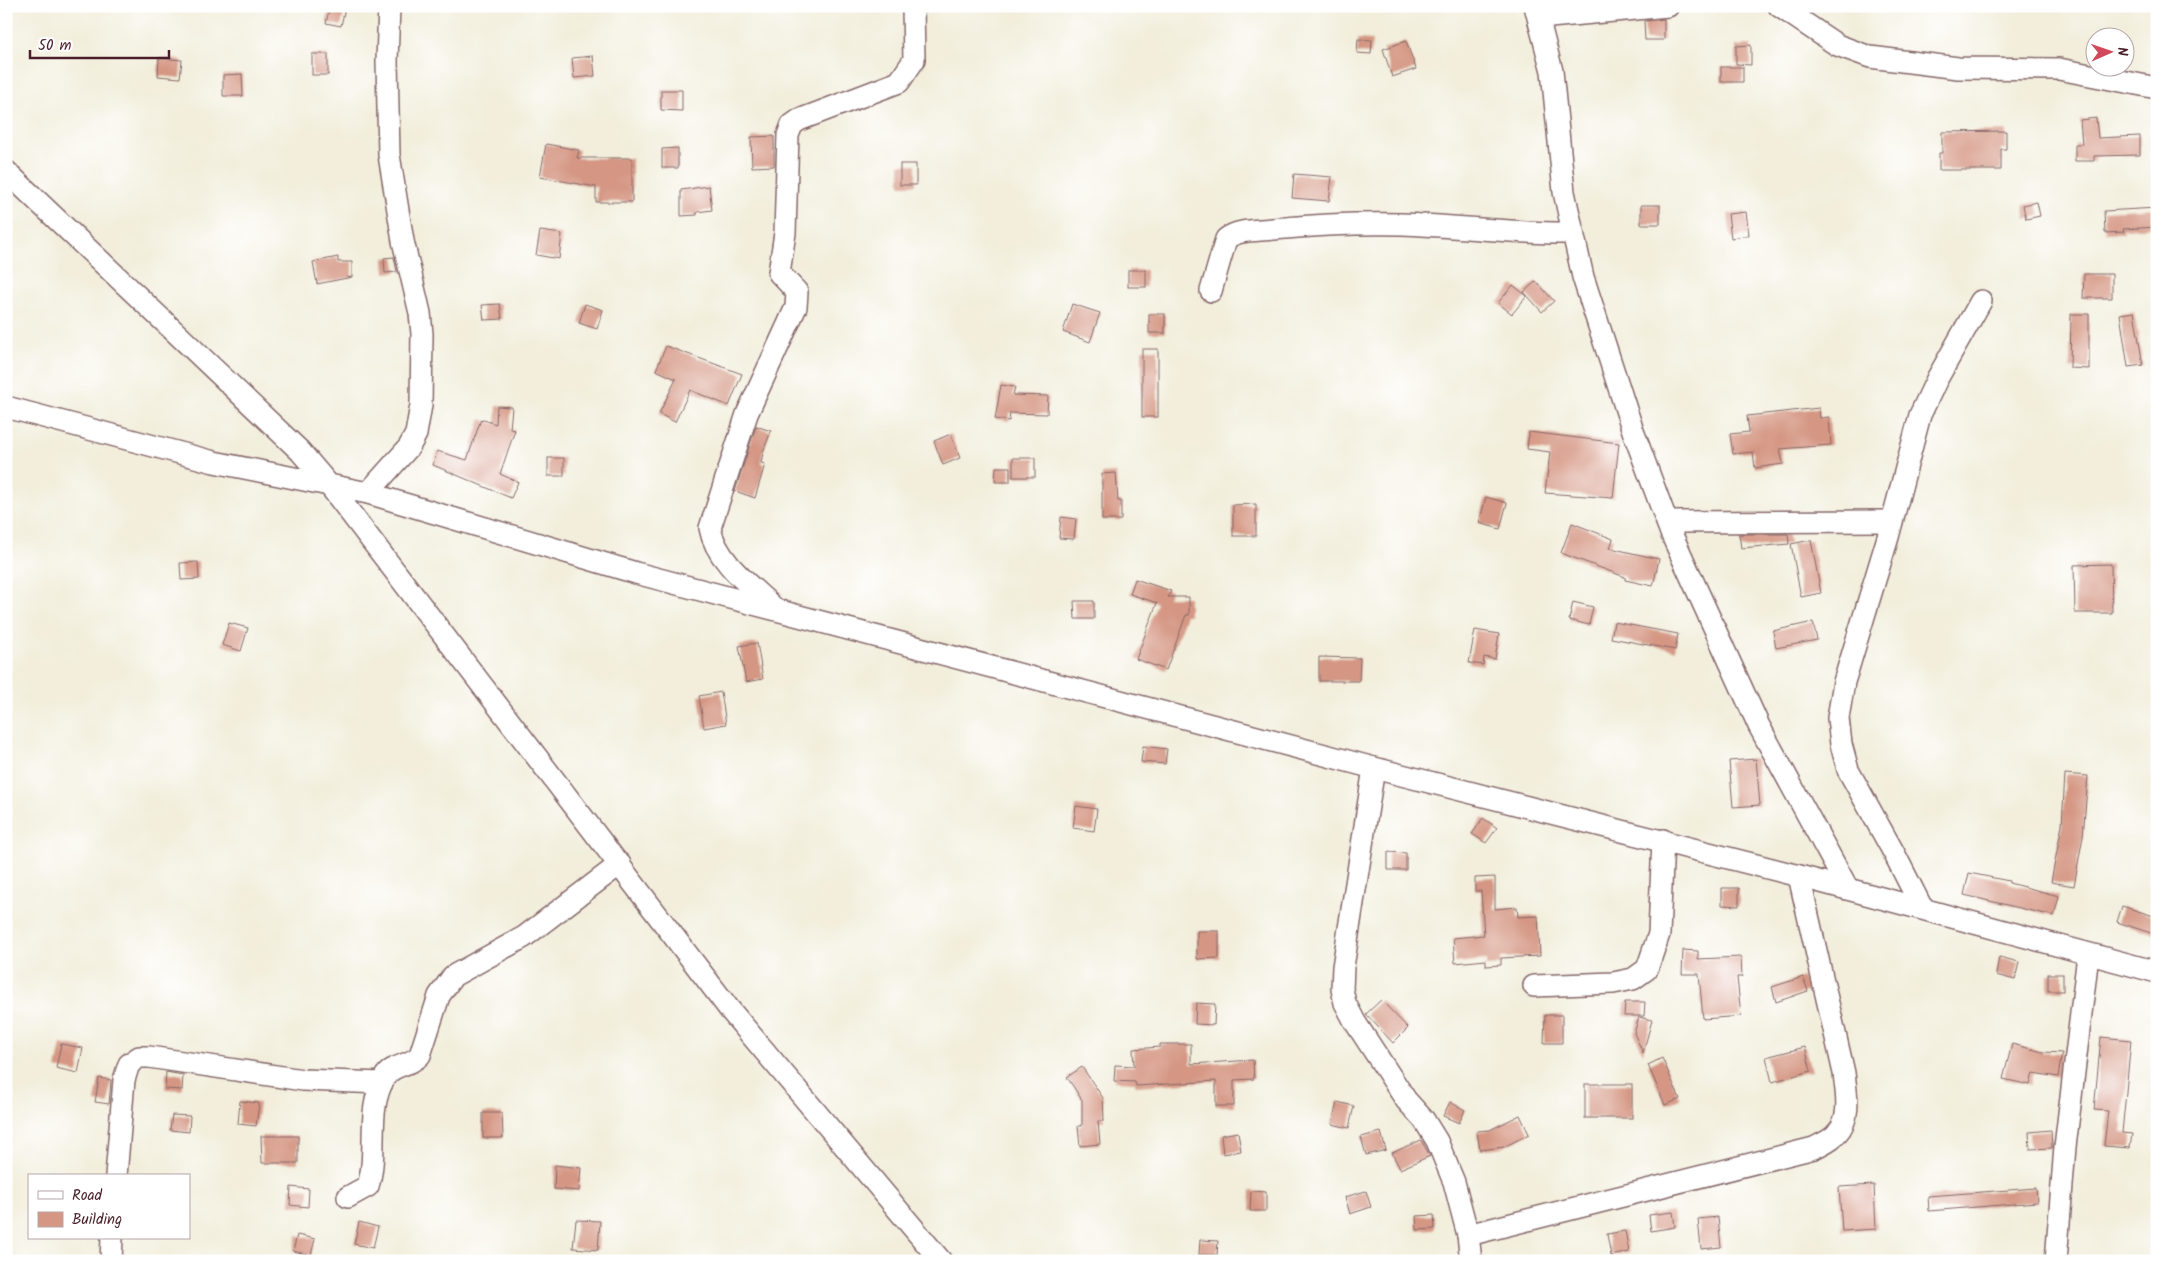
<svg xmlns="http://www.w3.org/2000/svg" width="2163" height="1267" font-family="Kalam,sans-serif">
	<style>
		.building { fill: #d59784 }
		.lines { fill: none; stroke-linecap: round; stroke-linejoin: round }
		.minor-casing { stroke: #856769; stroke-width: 24 }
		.minor { stroke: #fff; stroke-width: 21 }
	</style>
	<rect width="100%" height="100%" fill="#fff"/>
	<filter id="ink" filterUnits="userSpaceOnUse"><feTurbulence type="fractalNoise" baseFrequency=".02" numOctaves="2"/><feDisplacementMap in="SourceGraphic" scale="10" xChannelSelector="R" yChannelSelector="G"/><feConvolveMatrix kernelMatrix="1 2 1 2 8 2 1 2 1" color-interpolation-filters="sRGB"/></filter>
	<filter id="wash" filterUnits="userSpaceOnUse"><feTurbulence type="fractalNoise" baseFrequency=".0096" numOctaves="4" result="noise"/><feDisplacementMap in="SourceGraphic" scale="20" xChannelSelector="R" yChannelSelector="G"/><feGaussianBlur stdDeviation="1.12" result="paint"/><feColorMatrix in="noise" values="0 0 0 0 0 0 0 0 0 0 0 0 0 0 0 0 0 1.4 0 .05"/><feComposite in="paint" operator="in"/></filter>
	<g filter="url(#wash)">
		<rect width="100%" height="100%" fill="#f2eedb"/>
		<g id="blocks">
			<g class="building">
				<path d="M330,6L345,8L341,26L326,23Z"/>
				<path d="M1664,19V40H1645L1644,21Z"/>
				<path d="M1358,39L1372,40L1371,54L1357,53Z"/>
				<path d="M1406,41L1416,69L1392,77L1383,49Z"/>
				<path d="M1751,45V65L1736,64V46Z"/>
				<rect x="312" y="54" width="16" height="21"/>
				<path d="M593,56L595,76L574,78L572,58Z"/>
				<path d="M159,58L182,60L180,78L158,76Z"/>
				<rect x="1721" y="67" width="22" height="15"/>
				<path d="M242,74L243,96H223V75Z"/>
				<path d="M661,90H682V111L661,110Z"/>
				<path d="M2096,118L2098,138L2140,136V155L2094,156V161H2075V144H2082L2080,120Z"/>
				<path d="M2006,131V149H2001V170H1939V153H1942V132Z"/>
				<path d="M774,136V166L752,167L751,137Z"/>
				<path d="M546,144L579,150L577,158H632V202H596V187L540,177Z"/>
				<path d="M678,148V168H662V149Z"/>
				<rect x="900" y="164" width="16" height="21"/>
				<path d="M1294,174L1332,177L1329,201L1292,198Z"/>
				<path d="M709,186L712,210L697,212V215L681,216V190Z"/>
				<path d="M2037,202L2040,216L2026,219L2023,205Z"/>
				<rect x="1641" y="205" width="19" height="19"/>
				<path d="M2157,208V227L2123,229L2124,232L2105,233L2104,211Z"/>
				<path d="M1746,212L1749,235L1731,238L1728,214Z"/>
				<path d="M540,231L562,234L559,259L536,255Z"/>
				<path d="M338,257V262H352V277L317,284L313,262Z"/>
				<path d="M394,257L397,272L385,273L384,258Z"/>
				<rect x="1128" y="270" width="18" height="17"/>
				<path d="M2084,274H2112V298H2083Z"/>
				<path d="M1536,281L1554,301L1542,312L1524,292Z"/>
				<path d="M1513,285L1527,296L1512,314L1498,303Z"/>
				<path d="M500,304L502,319L484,320L482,305Z"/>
				<path d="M585,304L603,310L597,329L579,323Z"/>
				<path d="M1072,304L1100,313L1090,342L1063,332Z"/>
				<path d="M2134,312L2143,365L2128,367L2120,314Z"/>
				<rect x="1149" y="314" width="16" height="19"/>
				<path d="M2071,314H2089V369L2070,368Z"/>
				<path d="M666,346L742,374L729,406L690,390L675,422L659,414L676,379L656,370Z"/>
				<rect x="1142" y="349" width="16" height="68"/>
				<path d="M1001,385L1015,387L1013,395L1048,396L1047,414L1010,413L1009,421L995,419Z"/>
				<path d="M497,406L512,407L510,429L515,430L500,474L518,482L511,498L433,465L437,451L467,460L481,419L496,424Z"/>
				<path d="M1819,408L1820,418L1829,417L1831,445L1780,449L1783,464L1755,468L1753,452L1733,454L1730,434L1749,432L1747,416Z"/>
				<path d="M756,426L771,431L763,452L761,463L765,464L755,498L735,491Z"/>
				<path d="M1529,432L1619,443L1613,498L1545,493L1550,452L1527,449Z"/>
				<path d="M951,434L960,458L943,465L934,441Z"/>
				<rect x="548" y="458" width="16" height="18"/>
				<rect x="1013" y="458" width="22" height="19"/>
				<path d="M996,467H1010V482H995Z"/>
				<path d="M1116,473L1118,501H1121V520H1102V474Z"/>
				<path d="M1486,497L1507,503L1500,529L1479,523Z"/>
				<path d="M1256,504V536H1233V505Z"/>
				<path d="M1061,517L1076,519L1074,539L1059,538Z"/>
				<path d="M1572,523L1613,539L1610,548L1659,559L1653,586L1625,580V577L1561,553Z"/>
				<path d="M1739,534H1788L1789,544L1741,548Z"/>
				<path d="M1811,540L1821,593L1801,597L1791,544Z"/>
				<path d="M198,562L199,579L181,580L180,563Z"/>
				<path d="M2111,564L2112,613H2075L2074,565Z"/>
				<path d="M1135,579L1171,591L1168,597H1189V615H1186L1166,670L1136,659L1157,603L1130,594Z"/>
				<path d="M1074,601H1094V619H1075Z"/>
				<path d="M1573,602L1593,607L1589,625L1569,620Z"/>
				<path d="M1614,622L1678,634L1675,650L1611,638Z"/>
				<path d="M1813,622L1817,640L1776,648L1773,631Z"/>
				<path d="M229,623L248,628L241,651L222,645Z"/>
				<path d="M1475,630L1499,634L1495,659L1484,657L1483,665L1469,663Z"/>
				<path d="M757,643L763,679L746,682L739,646Z"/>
				<path d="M1319,657L1360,658L1359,681H1319Z"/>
				<path d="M721,692L726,724L704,728L699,696Z"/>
				<path d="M1143,746L1167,749L1165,764L1141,762Z"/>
				<path d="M1756,759L1760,805L1733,807L1729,761Z"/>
				<path d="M2065,774L2088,776L2083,836L2074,886L2051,882L2062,825Z"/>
				<path d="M1076,806L1097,809L1094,831L1073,828Z"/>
				<path d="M1483,818L1497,828L1486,843L1472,834Z"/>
				<path d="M1388,852L1406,853V870H1388Z"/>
				<path d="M1969,873L2009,881V883L2059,896L2054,916L1964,895Z"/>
				<path d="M1495,877V909L1517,907L1518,917L1538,916L1540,956L1501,958V965L1486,966V960L1455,963L1453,938L1484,935L1481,891H1475V878Z"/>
				<path d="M1722,888H1739V906L1722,905Z"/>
				<path d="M2122,906L2157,917V935L2117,922Z"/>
				<path d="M1197,931H1219V958L1197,959Z"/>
				<path d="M1683,950L1698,951V959L1741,957L1742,977H1737L1741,1016L1703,1019L1699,974H1682Z"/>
				<path d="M1999,957L2019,962L2015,980L1996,975Z"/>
				<rect x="2048" y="974" width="15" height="17"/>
				<path d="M1803,977L1808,991L1776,1002L1772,987Z"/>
				<path d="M1381,1000L1408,1028L1393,1043L1366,1014Z"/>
				<path d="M1625,1002H1645L1644,1016H1624Z"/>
				<path d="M1196,1003L1215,1004L1214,1025L1195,1024Z"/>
				<path d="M1545,1015H1562V1043H1544Z"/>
				<path d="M1639,1017L1652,1020L1643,1053L1634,1033Z"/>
				<path d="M2101,1037L2131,1040L2122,1133L2132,1134L2130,1148L2104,1146L2108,1111L2094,1110Z"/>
				<path d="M61,1044L83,1048L78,1073L56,1068Z"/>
				<path d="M1160,1044H1191V1064L1253,1060L1254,1079L1234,1080V1106H1216V1081L1136,1086L1135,1082L1114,1081L1115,1065L1134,1066L1133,1049L1160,1047Z"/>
				<path d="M2012,1044L2043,1052L2062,1053L2058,1077L2033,1073L2030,1085L2003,1079Z"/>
				<path d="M1805,1047L1811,1071L1772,1082L1766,1057Z"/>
				<path d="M1662,1058L1680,1099L1665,1105L1648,1065Z"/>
				<path d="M1082,1067L1103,1098L1104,1121H1098L1100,1144L1080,1146L1078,1126H1082V1100L1067,1077Z"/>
				<path d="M166,1072L183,1075L182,1090L165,1089Z"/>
				<path d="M99,1078L111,1080L109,1104L95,1102Z"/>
				<rect x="1585" y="1084" width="47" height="34"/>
				<path d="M240,1101L259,1103L256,1126L238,1124Z"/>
				<path d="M1337,1102L1354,1106L1349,1128L1332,1124Z"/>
				<path d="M1450,1102L1465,1110L1459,1123L1443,1116Z"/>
				<path d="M483,1113H502L503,1138H483Z"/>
				<path d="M172,1115L190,1116L189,1132L170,1130Z"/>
				<path d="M1520,1115L1529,1134L1504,1147L1480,1150L1477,1131L1490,1130Z"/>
				<path d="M2051,1130L2052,1148L2030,1149L2029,1132Z"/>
				<path d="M1238,1132L1241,1151L1223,1154L1221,1135Z"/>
				<path d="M1381,1132L1386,1150L1366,1155L1361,1137Z"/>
				<path d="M261,1136H298V1163H262Z"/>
				<path d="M1421,1140L1430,1156L1400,1169L1392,1153Z"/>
				<path d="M555,1165L581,1168L579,1191L554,1189Z"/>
				<path d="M1874,1185L1876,1229L1842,1231L1839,1187Z"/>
				<path d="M291,1187L309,1189L308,1207L290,1205Z"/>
				<path d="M2036,1188L2037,1202L1929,1211L1928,1196Z"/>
				<path d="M1251,1191L1266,1192V1211H1250Z"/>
				<path d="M1366,1191L1371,1207L1350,1214L1345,1197Z"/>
				<path d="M1673,1212L1675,1227L1651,1231L1649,1215Z"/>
				<path d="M1434,1215L1435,1229L1417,1230L1416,1216Z"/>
				<path d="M1718,1217L1721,1247L1701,1249L1698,1219Z"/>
				<path d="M576,1220L600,1221L598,1250L573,1248Z"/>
				<path d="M359,1222L378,1227L373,1248L354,1244Z"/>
				<path d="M1625,1231L1629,1252L1611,1256L1607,1234Z"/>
				<path d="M297,1235L315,1239L311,1255L293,1251Z"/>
				<path d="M1200,1240L1218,1241L1217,1255H1199Z"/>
			</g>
		</g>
	</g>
	<g filter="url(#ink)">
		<use href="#blocks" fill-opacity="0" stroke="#856769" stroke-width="1"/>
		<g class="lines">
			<g class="minor-casing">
				<g id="minor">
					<path d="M1535,6L1552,71L1564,192L1583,277L1633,431L1671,533L1759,726L1848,889"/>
					<path d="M1779,6L1837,45L1870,57L1958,68L2059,69L2157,88"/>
					<path d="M1539,18L1668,6"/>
					<path d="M6,171L300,451L329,485L368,493L636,573L1374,768L1799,876L2157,972"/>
					<path d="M1211,291L1226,239C1238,229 1258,231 1273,229C1316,225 1359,223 1402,224C1459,226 1516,234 1573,233"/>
					<path d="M6,407L214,462L329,485L730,1010L941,1261"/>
					<path d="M368,493L409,447L416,434L421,405L422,334L420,313L403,241L389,155L387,61L389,6"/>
					<path d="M1667,522L1892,521"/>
					<path d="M774,608C751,586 716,561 710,528L747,414L796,307L797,292L779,273L785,233L788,135L792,125L799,120L899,82L914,60L913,6"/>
					<path d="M1374,768L1343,967L1342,989L1345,1003L1355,1022L1406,1100L1424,1120L1437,1141L1454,1182L1468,1235L1471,1261"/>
					<path d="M1922,908L1894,853L1848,770L1841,744L1838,718L1844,682L1888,537L1920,415L1937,379L1981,301"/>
					<path d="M1534,986L1613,983L1633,979L1647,969L1659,934L1663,840"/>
					<path d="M116,1176L124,1080L129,1064L139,1057H149L303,1080L382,1083"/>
					<path d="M348,1197L368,1186C379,1151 365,1110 385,1077C392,1064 411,1066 420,1055L439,996L453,976L524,937L620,864"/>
					<path d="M1468,1235L1814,1148C1821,1144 1832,1140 1837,1133C1852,1117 1846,1093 1844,1073L1799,876"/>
					<path d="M111,1261L112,1238"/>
					<path d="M2056,1261L2065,1147L2088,955"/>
				</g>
			</g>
			<use href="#minor" class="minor"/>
		</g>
	</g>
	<rect width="2163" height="1267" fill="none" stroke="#fff" stroke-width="25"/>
	<rect x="28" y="1174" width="162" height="65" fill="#ffffff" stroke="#b7a5aa"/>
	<rect x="38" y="1191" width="25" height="8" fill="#ffffff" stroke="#b7a5aa"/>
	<text x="72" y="1200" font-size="15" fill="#4a1f2b">Road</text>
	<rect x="38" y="1212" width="25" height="15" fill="#d59784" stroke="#b7a5aa"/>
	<text x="72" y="1224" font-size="15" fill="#4a1f2b">Building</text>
	<g transform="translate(2110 52) rotate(88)"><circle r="24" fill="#ffffff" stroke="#b7a5aa"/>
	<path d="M0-4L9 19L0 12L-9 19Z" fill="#d1495b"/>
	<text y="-8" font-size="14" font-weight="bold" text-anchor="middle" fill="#4a1f2b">N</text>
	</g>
	<path d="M30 50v8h139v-8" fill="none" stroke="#4a1f2b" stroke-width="2.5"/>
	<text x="38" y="50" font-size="15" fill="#4a1f2b" stroke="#ffffff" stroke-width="4" paint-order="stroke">50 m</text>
</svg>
